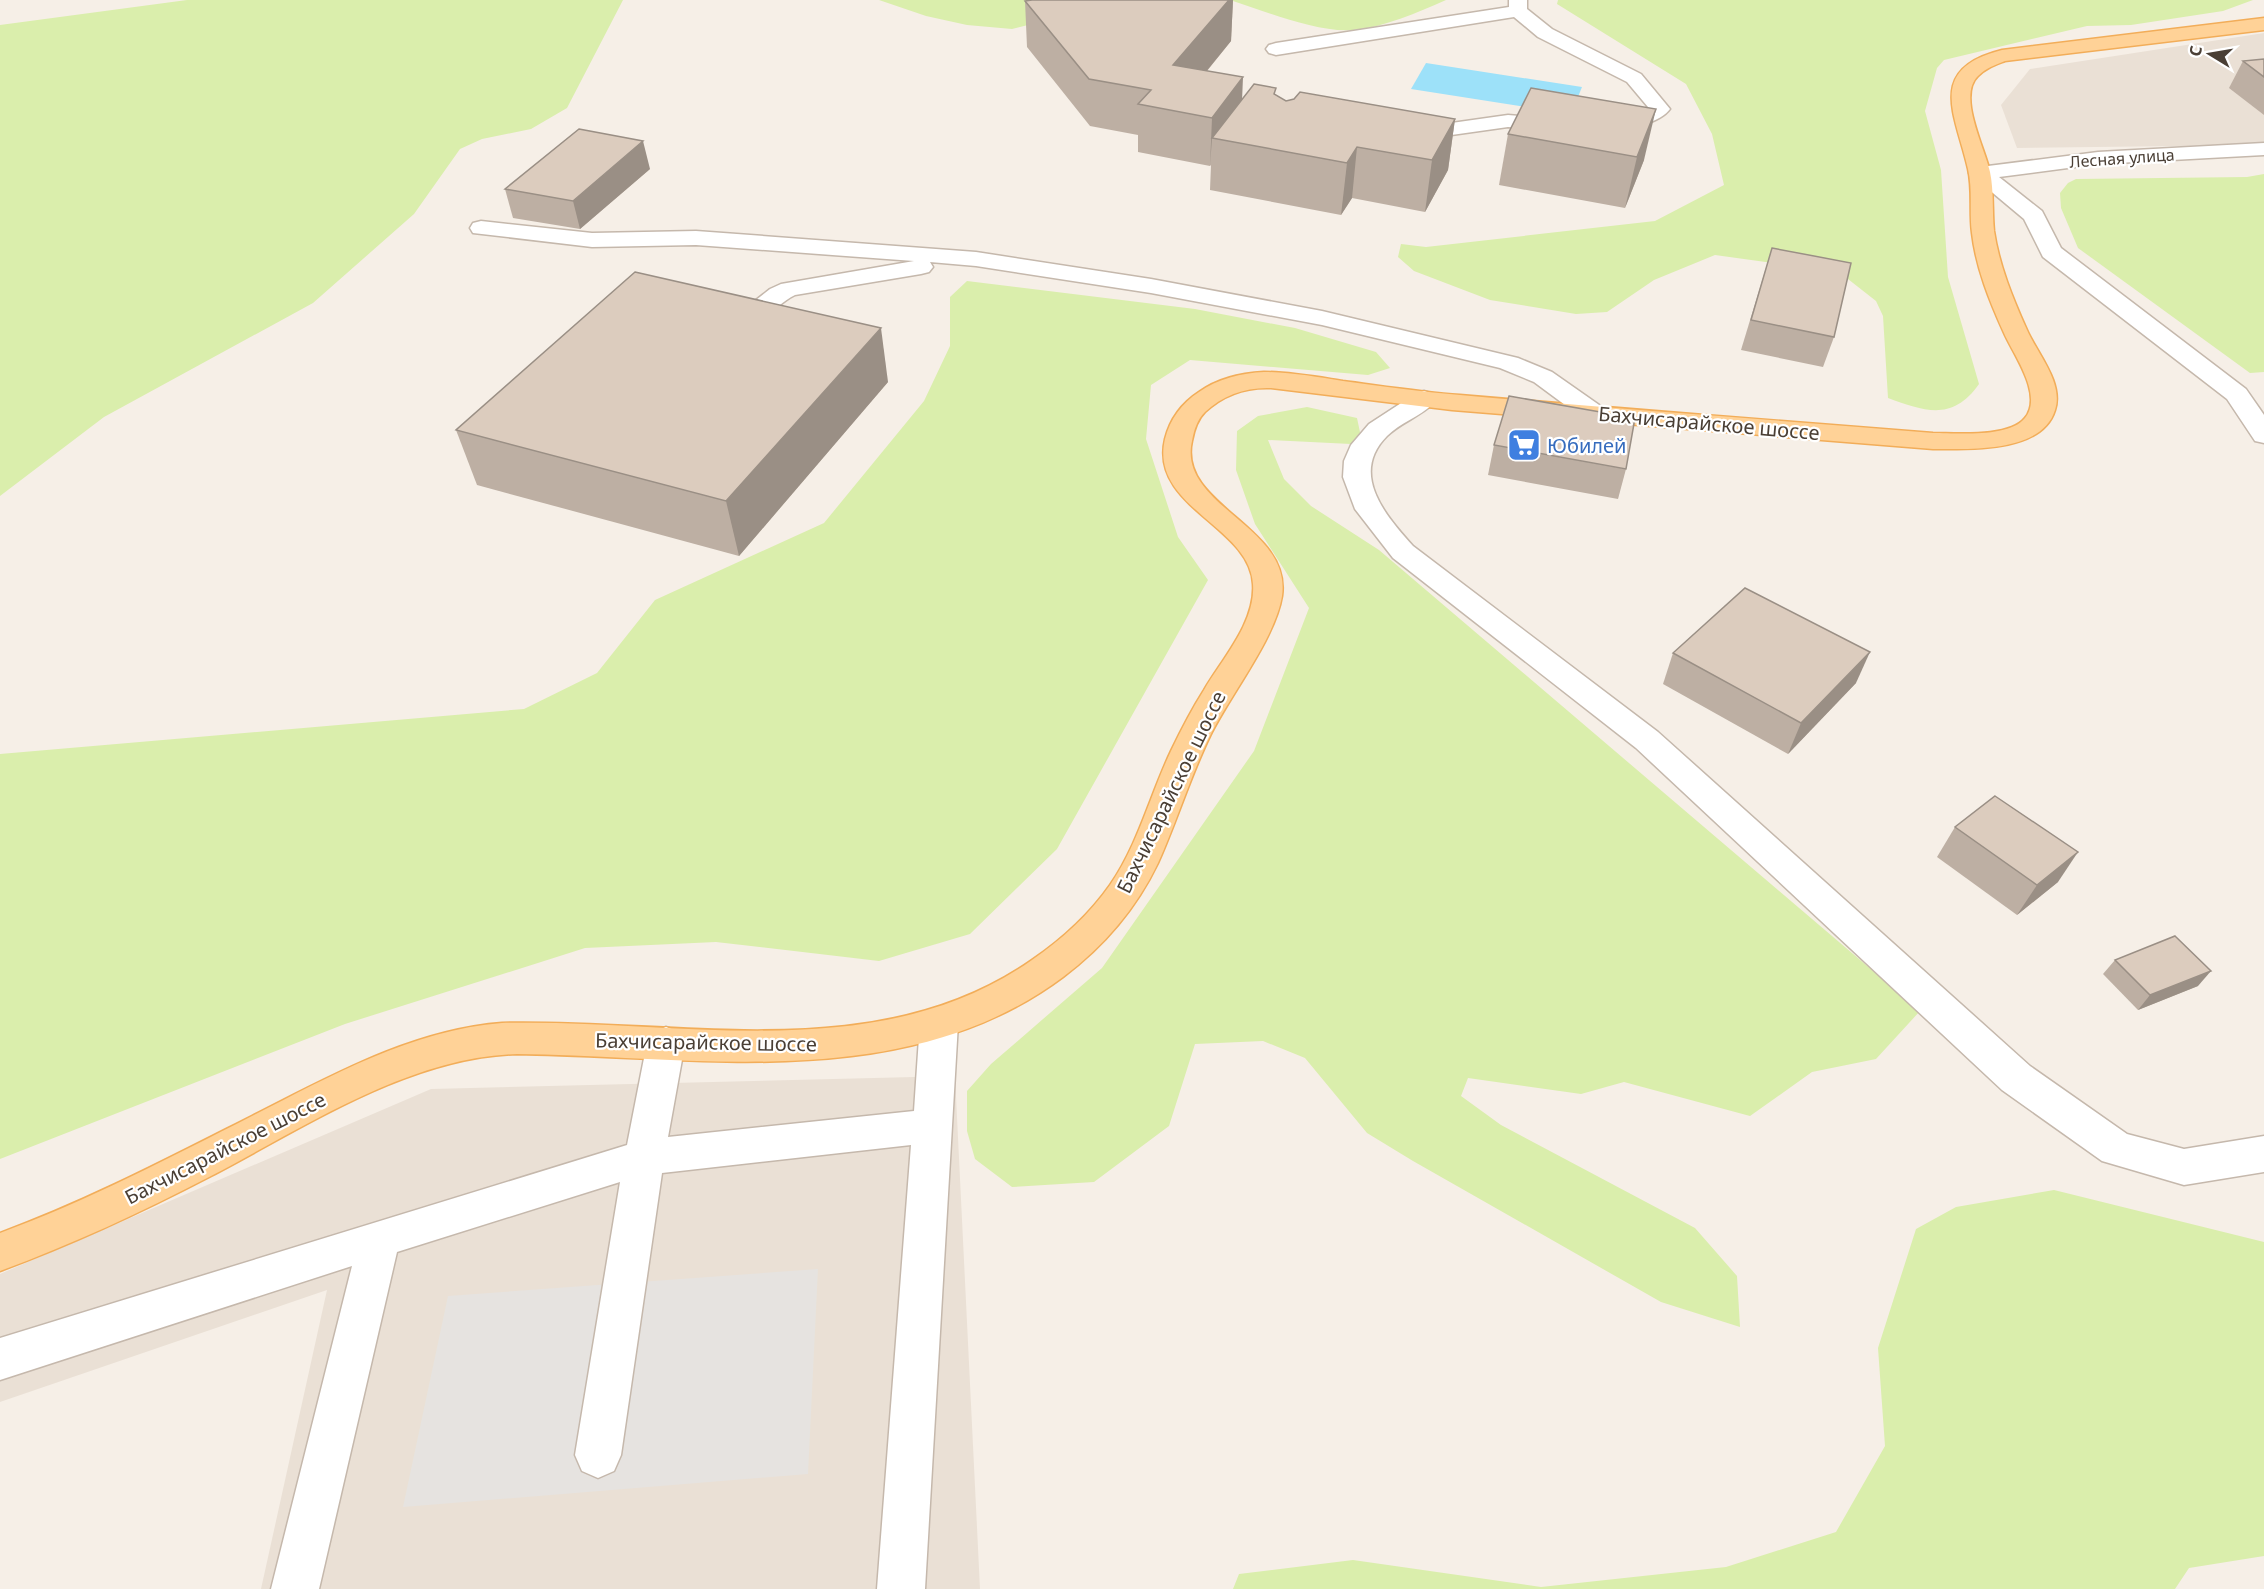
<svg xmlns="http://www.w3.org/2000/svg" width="2264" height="1589" font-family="'Noto Sans',sans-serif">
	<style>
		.residential { fill: #eae0d5 }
		.green { fill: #daeeac }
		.parking { fill: #e6e3e0 }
		.water { fill: #9de1f9 }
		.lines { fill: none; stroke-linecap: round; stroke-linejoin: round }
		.minor-casing { stroke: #c5b8ac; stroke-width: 3 }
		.major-casing { stroke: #f2ad59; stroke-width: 3 }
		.minor { fill: #fff; fill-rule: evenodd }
		.major { fill: #ffd297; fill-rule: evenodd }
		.wall { fill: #bdafa3 }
		.shaded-wall { fill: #9a8f85 }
		.building { fill: #dcccbe; stroke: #9a8f85; stroke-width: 1.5 }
		.labels { text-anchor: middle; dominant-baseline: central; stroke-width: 4.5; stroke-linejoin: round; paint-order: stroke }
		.far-street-label { font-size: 16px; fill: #4a3f35; stroke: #fff }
		.street-label { font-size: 20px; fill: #4a3f35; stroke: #fff }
		.shop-label { font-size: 20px; fill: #366cbe; stroke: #fff; text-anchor: start }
	</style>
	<rect width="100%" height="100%" fill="#f6efe7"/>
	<g class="residential">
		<path d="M2264,33V145L2017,148L2001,105L2030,69Z"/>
		<path d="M955,1076L980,1589H261L327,1290L0,1402V1274L431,1089Z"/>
	</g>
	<g class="green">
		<path d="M187,0H623L567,108L531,129L482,139L460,149L414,214L313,303L104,417L0,496V25Z"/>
		<path d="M879,0H1128L1012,29L967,25L926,16Z"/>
		<path d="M1230,0H1446C1416,13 1385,27 1353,30C1317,33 1265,11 1230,0Z"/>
		<path d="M1558,0H2253L2223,11L2131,25L2087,26L1944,60L1937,68L1925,111L1941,170L1948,277L1979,384C1953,421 1926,412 1888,398L1883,316L1876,301L1839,272L1715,255L1654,280L1607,312L1576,314L1490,300L1414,271L1398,257L1401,244L1426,247L1655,221L1724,185L1712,134L1686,84L1557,4Z"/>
		<path d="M2264,174V372L2250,373L2078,248L2061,208L2060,193L2068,183L2076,179L2247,177Z"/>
		<path d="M967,281L1195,309L1295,328L1376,352L1390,368L1368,375L1190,360L1151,385L1146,439L1178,537L1208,580L1057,849L970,934L879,961L716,942L585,948L345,1024L0,1159V754L524,709L597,673L655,600L824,523L924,401L950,346V297Z"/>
		<path d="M1307,407L1357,418L1361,437L1351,444L1268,440L1284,479L1311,506L1379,550L1920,1011L1876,1059L1812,1072L1750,1116L1624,1082L1581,1094L1468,1078L1461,1096L1501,1125L1695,1228L1737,1276L1740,1327L1661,1302L1413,1161L1367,1133L1305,1058L1263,1041L1195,1044L1169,1126L1094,1182L1012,1187L975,1159L967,1131V1091L991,1064L1102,968L1254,751L1309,608L1255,524L1236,470L1237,431L1258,416Z"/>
		<path d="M2054,1190L2264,1242V1556L2189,1568L2175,1589H1233L1239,1574L1353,1560L1541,1587L1726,1567L1836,1532L1885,1446L1878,1348L1916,1229L1956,1207Z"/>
	</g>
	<path class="parking" d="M818,1269L808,1474L403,1507L448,1296Z"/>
	<path class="water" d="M1426,63L1582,87L1571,114L1411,89Z"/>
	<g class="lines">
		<g class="minor-casing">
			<g id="minor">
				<path d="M1509,0H1527V9L1552,29L1641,74L1670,109C1661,122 1623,134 1608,130L1605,126L1608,122L1632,116L1648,107L1627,82L1538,37L1514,17L1276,55L1269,53L1266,49L1269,45L1276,43L1509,7Z"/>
				<path d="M1508,115L1560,119L1567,121L1570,125L1567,129L1560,131L1508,127L1409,141L1402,139L1399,135L1402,131L1409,129Z"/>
				<path d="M2264,143V155L2098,164L1999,177L2042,211L2061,248L2246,389L2264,415V443L2255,441L2227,399L2043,257L2024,219L1969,173L1972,168L1980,167L2098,152Z"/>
				<path d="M481,221L592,233L696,231L976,252L1151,279L1322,311L1518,358L1552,372L1602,407L1606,413L1602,419L1593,421L1584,419L1534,382L1500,368L1322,325L1151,293L976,266L930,262L933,267L929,272L921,274L795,295C773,305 754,338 728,332L725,327L728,322L770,289L781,284L914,261L696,245L592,247L473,233L470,228L473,223Z"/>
				<path d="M1424,391L1433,394L1437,399L1433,404C1419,417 1400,423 1387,436C1349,474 1386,516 1413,546L1658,732L2030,1066L2127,1134L2184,1149L2264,1136V1172L2184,1185L2102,1161L2002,1090L1636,748L1393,558L1355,509L1343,477L1344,461L1351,445L1369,424L1415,394Z"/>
				<path d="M939,1007L952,1012L958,1023L925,1589H877L911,1145L662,1173L621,1455L614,1471L598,1478L582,1471L575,1455L620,1182L397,1252L319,1589H271L352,1266L0,1380V1338L627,1145L647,1043L653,1032L666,1027L679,1032L685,1043L668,1137L914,1111L920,1023L926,1012Z"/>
			</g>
		</g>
		<g class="major-casing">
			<path id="major" d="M2264,18V30L2005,61C1995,65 1986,68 1978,76C1957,96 1985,148 1990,172C1994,191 1992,211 1994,231C1999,265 2013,299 2027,330C2037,353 2064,383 2055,410C2042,453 1969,449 1933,449L1452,410L1271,388C1246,387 1223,395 1205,412C1197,420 1194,430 1192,441C1177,506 1292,526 1282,596C1275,639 1230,695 1210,736C1190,777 1177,821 1158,863C1136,909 1103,947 1063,977C905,1095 699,1056 517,1054C409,1057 305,1127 211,1176C142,1212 73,1244 0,1271V1233C87,1201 169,1158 252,1116C331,1076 412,1030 502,1023C678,1018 877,1069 1032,960C1061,940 1089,915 1110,885C1138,845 1150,795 1171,751C1181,730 1192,709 1204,690C1222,659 1256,622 1253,584C1250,526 1149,507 1165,439C1170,419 1182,403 1199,392C1217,379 1242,373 1264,372C1290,372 1317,377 1343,381C1382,386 1421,392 1460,395C1618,409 1775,420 1933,433C1957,433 2009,438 2025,418C2044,395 2013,354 2004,333C1990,302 1976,268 1972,233C1969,212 1973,190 1968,169C1956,115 1925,69 2002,50Z"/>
		</g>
		<use href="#minor" class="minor"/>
		<use href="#major" class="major"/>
	</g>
	<g class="wall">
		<path d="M1032,0H1233L1231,41L1207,71L1242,99L1276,95L1286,101L1455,119L1448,170L1425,212L1352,198L1341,215L1210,190L1211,165L1210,166L1138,152V135L1090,126L1027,47L1025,1Z"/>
		<path d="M2264,59V115L2229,88L2243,61Z"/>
		<path d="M1531,88L1644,160L1625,208L1499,185L1508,134Z"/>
		<path d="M650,169L580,229L513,218L505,189Z"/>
		<path d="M1772,248L1834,337L1823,367L1741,350Z"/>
		<path d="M888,382L739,556L477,485L456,430Z"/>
		<path d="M1494,445L1626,469L1618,499L1488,475Z"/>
		<path d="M1673,653L1856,683L1788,754L1663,684Z"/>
		<path d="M1955,827L2058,882L2017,915L1937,857Z"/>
		<path d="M2115,960L2198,986L2138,1010L2103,974Z"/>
	</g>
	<g class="shaded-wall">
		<path d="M1229,0H1233L1231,41L1174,111L1173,65Z"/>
		<path d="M1243,77L1241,125L1212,138L1210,166L1212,118Z"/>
		<path d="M1656,109L1644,160L1625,208L1637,157Z"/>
		<path d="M1455,119L1448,170L1425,212L1432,160Z"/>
		<path d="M643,141L650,169L580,229L573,201Z"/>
		<path d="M1357,147L1352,198L1341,215L1347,163Z"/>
		<path d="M881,328L888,382L739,556L726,501Z"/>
		<path d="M1870,652L1856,683L1788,754L1801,723Z"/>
		<path d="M2078,852L2058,882L2017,915L2037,885Z"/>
		<path d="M2211,971L2198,986L2138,1010L2150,995Z"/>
	</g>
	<g class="building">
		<path d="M1032,0H1229L1173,65L1243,77L1212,118L1138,104L1151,90L1089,79L1025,1Z"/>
		<path d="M2264,59V77L2243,61Z"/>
		<path d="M1254,84L1276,88L1274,94L1286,101L1294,99L1300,92L1455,119L1432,160L1357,147L1347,163L1212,138Z"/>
		<path d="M1531,88L1656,109L1637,157L1508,134Z"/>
		<path d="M579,129L643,141L573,201L505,189Z"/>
		<path d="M1772,248L1851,263L1834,337L1751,320Z"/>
		<path d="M635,272L881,328L726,501L456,430Z"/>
		<path d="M1509,396L1635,418L1626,469L1494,445Z"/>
		<path d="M1745,588L1870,652L1801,723L1673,653Z"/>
		<path d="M1995,796L2078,852L2037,885L1955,827Z"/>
		<path d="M2175,936L2211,971L2150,995L2115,960Z"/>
	</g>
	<defs>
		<g id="supermarket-square" transform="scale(1.725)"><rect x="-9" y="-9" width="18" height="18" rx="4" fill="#3f7fe0" stroke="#fff"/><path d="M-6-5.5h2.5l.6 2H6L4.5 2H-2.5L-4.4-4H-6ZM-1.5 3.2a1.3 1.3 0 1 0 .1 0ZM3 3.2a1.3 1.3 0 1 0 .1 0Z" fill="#fff"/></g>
	</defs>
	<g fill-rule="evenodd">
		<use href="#supermarket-square" x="1524" y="445"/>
	</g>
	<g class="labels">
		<g class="far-street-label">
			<text transform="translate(2122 158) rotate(-4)">Лесная улица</text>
		</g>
		<g class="street-label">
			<text transform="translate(1709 423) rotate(5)">Бахчисарайское шоссе</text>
			<text transform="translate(1171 792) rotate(-64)">Бахчисарайское шоссе</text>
			<text transform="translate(706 1042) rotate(1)">Бахчисарайское шоссе</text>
			<text transform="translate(225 1148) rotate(-27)">Бахчисарайское шоссе</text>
		</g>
		<g class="shop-label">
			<text x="1547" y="445">Юбилей</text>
		</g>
	</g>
	<g transform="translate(2210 54) rotate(281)" stroke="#ffffff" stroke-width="4.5" paint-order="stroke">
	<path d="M0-4.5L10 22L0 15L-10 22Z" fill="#4a3f35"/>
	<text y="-9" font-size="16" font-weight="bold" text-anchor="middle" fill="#4a3f35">С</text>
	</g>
</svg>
